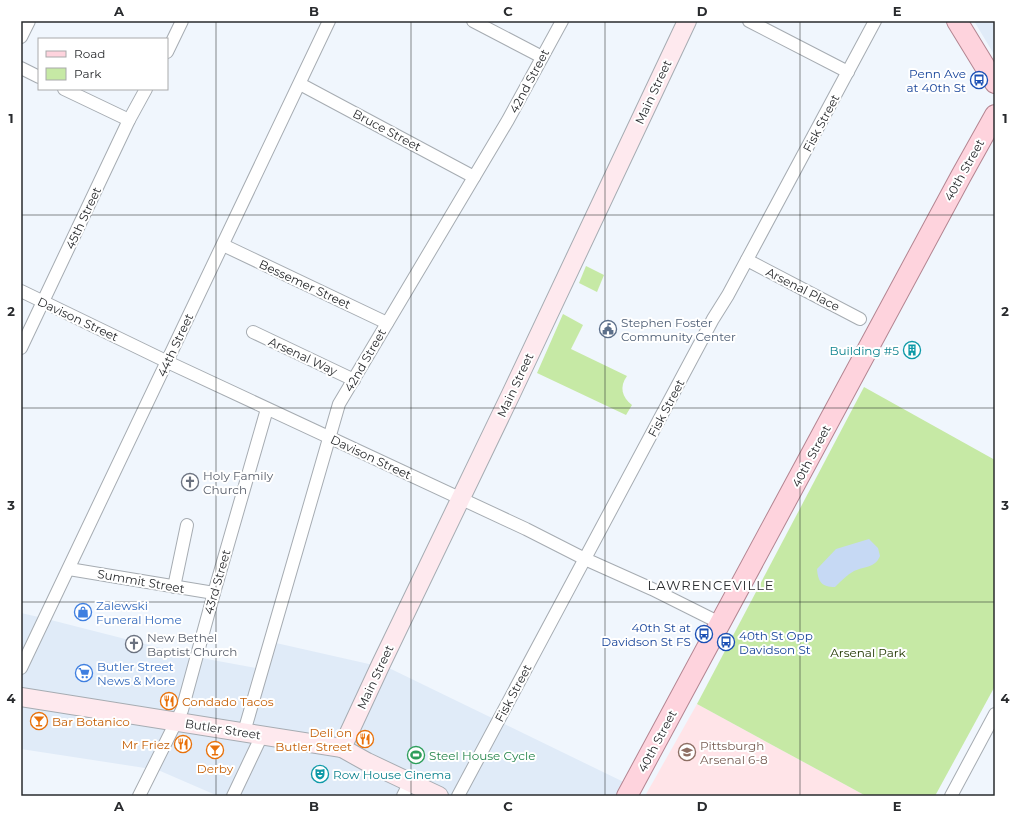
<svg xmlns="http://www.w3.org/2000/svg" width="1016" height="817" font-family="Montserrat,sans-serif">
	<style>
		.built { fill: #e0ebf8 }
		.education { fill: #ffe4e8 }
		.green { fill: #c6e9a5 }
		.water { fill: #c6d9f4 }
		.lines { fill: none; stroke-linecap: round; stroke-linejoin: round }
		.street-casing { stroke: #a6acb2; stroke-width: 14 }
		.secondary-casing { stroke: #a6acb2; stroke-width: 20 }
		.primary-casing { stroke: #b38591; stroke-width: 22 }
		.street { stroke: #fff; stroke-width: 12 }
		.secondary { stroke: #fee9ee; stroke-width: 18 }
		.primary { stroke: #fed3dd; stroke-width: 20 }
		.grid { fill: none; stroke: #292b2e; stroke-width: 1; stroke-opacity: 0.55 }
		.labels { text-anchor: middle; dominant-baseline: central; stroke-width: 4; stroke-linejoin: round; paint-order: stroke }
		.transit-label { font-size: 12px; fill: #164399; stroke: #fff; text-anchor: end }
		.street-label { font-size: 12px; fill: #292b2e; stroke: #fff }
		.service-label { font-size: 12px; fill: #4e5e75; stroke: #fff; text-anchor: start }
		.culture-label { font-size: 12px; fill: #0d838f; stroke: #fff; text-anchor: end }
		.worship-label { font-size: 12px; fill: #5b616d; stroke: #fff; text-anchor: start }
		.shop-label { font-size: 12px; fill: #366cbe; stroke: #fff; text-anchor: start }
		.park-label { font-size: 12px; fill: #203601; stroke: #fff }
		.food-label { font-size: 12px; fill: #c56008; stroke: #fff; text-anchor: start }
		.education-label { font-size: 12px; fill: #785e54; stroke: #fff; text-anchor: start }
		.leisure-label { font-size: 12px; fill: #27864d; stroke: #fff; text-anchor: start }
		.neighbourhood-label { font-size: 13px; letter-spacing: 1px; fill: #292b2e; stroke: #fff }
		.neatline { fill: none; stroke: #292b2e; stroke-width: 1.5 }
		.grid-label { font-size: 13px; text-anchor: middle; font-weight: bold; fill: #292b2e }
	</style>
	<rect width="100%" height="100%" fill="#f0f6fd"/>
	<g class="built">
		<path d="M975,21H995V56L974,21Z"/>
		<path d="M21,613L43,618L196,657L267,670L276,643L391,669L634,787L628,796H218L158,770L21,749Z"/>
	</g>
	<path class="education" d="M697,704L866,796H645Z"/>
	<g class="green">
		<path d="M586,266L604,275L597,292L579,283Z"/>
		<path d="M563,314L583,325L571,349L627,376C619,387 622,397 632,405L626,415L537,373Z"/>
		<path d="M864,387L995,460V686L935,796H866L697,704Z"/>
	</g>
	<path class="water" d="M869,539L878,548L880,556C875,568 865,566 854,571C847,575 841,581 835,587C822,587 818,582 817,569L836,549Z"/>
	<g class="lines">
		<g class="street-casing">
			<g id="street">
				<path d="M473,21L542,57"/>
				<path d="M749,21L848,72"/>
				<path d="M21,37L29,21"/>
				<path d="M167,52L182,21"/>
				<path d="M21,68L39,77"/>
				<path d="M300,84L474,177"/>
				<path d="M64,89L129,120"/>
				<path d="M223,245L387,323"/>
				<path d="M747,260L860,319"/>
				<path d="M21,291L174,365L526,529L585,559L652,589L720,623"/>
				<path d="M253,332L354,380"/>
				<path d="M21,348L129,120L146,89"/>
				<path d="M69,569L214,593"/>
				<path d="M174,587L187,525"/>
				<path d="M21,668L329,21"/>
				<path d="M244,732L339,404L508,120L562,21"/>
				<path d="M139,796L182,710L214,593L267,409"/>
				<path d="M233,796L262,735"/>
				<path d="M403,796L410,782"/>
				<path d="M458,796L713,319L728,295L875,21"/>
				<path d="M951,796L995,714"/>
			</g>
		</g>
		<g class="secondary-casing">
			<g id="secondary">
				<path d="M21,697L342,748L367,762L439,796"/>
				<path d="M342,748L381,664L511,394L687,21"/>
			</g>
		</g>
		<g class="primary-casing">
			<g id="primary">
				<path d="M957,21L995,83"/>
				<path d="M627,796L961,176L995,115"/>
			</g>
		</g>
		<use href="#street" class="street"/>
		<use href="#secondary" class="secondary"/>
		<use href="#primary" class="primary"/>
	</g>
	<path class="grid" d="M216,21V796M411,21V796M605,21V796M800,21V796M21,215H995M21,408H995M21,602H995"/>
	<defs>
		<g id="bus-ring" transform="scale(0.9)"><circle r="9.5" fill="#fff" stroke="#1a4fb4" stroke-width="1.5"/><path d="M-5-6H5V4H4V6H2V4H-2V6H-4V4H-5ZM-3.5-4V0h7V-4ZM-3.5 1.2v1.5H-2V1.2ZM2 1.2v1.5H3.5V1.2Z" fill="#1a4fb4"/></g>
		<g id="civic-ring" transform="scale(0.9)"><circle r="9.5" fill="#fff" stroke="#5c6f8a" stroke-width="1.5"/><path d="M-.6-6.5H3V-4.5H.6V-3L4-1V1h2V6H-6V1h2V-1L-.6-3ZM-1.2 2.5V6h2.4V2.5Z" fill="#5c6f8a"/></g>
		<g id="building-ring" transform="scale(0.9)"><circle r="9.5" fill="#fff" stroke="#0f9aa8" stroke-width="1.5"/><path d="M-4-6H4V6H1V3H-1V6H-4ZM-2.5-4.3h1.7v1.8h-1.7ZM.8-4.3h1.7v1.8H.8ZM-2.5-1h1.7V.8h-1.7ZM.8-1h1.7V.8H.8Z" fill="#0f9aa8"/></g>
		<g id="church-ring" transform="scale(0.9)"><circle r="9.5" fill="#fff" stroke="#6b7280" stroke-width="1.5"/><path d="M-1.2-6h2.4v3.5h3.3v2.4h-3.3V6h-2.4V-.1h-3.3v-2.4h3.3Z" fill="#6b7280"/></g>
		<g id="shop-ring" transform="scale(0.9)"><circle r="9.5" fill="#fff" stroke="#3f7fe0" stroke-width="1.5"/><path d="M-5-2.5h2.3a2.7 3.5 0 0 1 5.4 0H5L5.5 6h-11ZM-1.5-2.5h3a1.5 2.3 0 0 0-3 0Z" fill="#3f7fe0"/></g>
		<g id="supermarket-ring" transform="scale(0.9)"><circle r="9.5" fill="#fff" stroke="#3f7fe0" stroke-width="1.5"/><path d="M-6-5.5h2.5l.6 2H6L4.5 2H-2.5L-4.4-4H-6ZM-1.5 3.2a1.3 1.3 0 1 0 .1 0ZM3 3.2a1.3 1.3 0 1 0 .1 0Z" fill="#3f7fe0"/></g>
		<g id="restaurant-ring" transform="scale(0.9)"><circle r="9.5" fill="#fff" stroke="#e8710a" stroke-width="1.5"/><path d="M-5-6h1v4h1v-4h1v4h1v-4h1v5L-1.5 .5V6h-2V.5L-5-1ZM5-6V6H3V1.5H1.5Q1.5-4 5-6Z" fill="#e8710a"/></g>
		<g id="bar-ring" transform="scale(0.9)"><circle r="9.5" fill="#fff" stroke="#e8710a" stroke-width="1.5"/><path d="M-6-5H6L.8 .8V4.5H3.5V6h-7V4.5H-.8V.8Z" fill="#e8710a"/></g>
		<g id="school-ring" transform="scale(0.9)"><circle r="9.5" fill="#fff" stroke="#8d6e63" stroke-width="1.5"/><path d="M0-5L7-2L0 1L-7-2ZM-4 1L0 2.5L4 1V4Q0 6-4 4Z" fill="#8d6e63"/></g>
		<g id="stadium-ring" transform="scale(0.9)"><circle r="9.5" fill="#fff" stroke="#2e9e5b" stroke-width="1.5"/><path d="M0-5a6.5 5 0 1 0 0 10a6.5 5 0 1 0 0-10ZM-3.5-1.8h7v3.6h-7Z" fill="#2e9e5b"/></g>
		<g id="theatre-ring" transform="scale(0.9)"><circle r="9.5" fill="#fff" stroke="#0f9aa8" stroke-width="1.5"/><path d="M-5-5.5Q0-4 5-5.5V0Q5 5 0 6Q-5 5-5 0ZM-3.3-2.5H-1v1.5H-3.3ZM1-2.5H3.3v1.5H1ZM-2.8 1Q0 5.5 2.8 1Z" fill="#0f9aa8"/></g>
	</defs>
	<g fill-rule="evenodd">
		<use href="#bus-ring" x="979" y="80"/>
		<use href="#civic-ring" x="608" y="329"/>
		<use href="#building-ring" x="912" y="350"/>
		<use href="#church-ring" x="190" y="482"/>
		<use href="#shop-ring" x="83" y="612"/>
		<use href="#bus-ring" x="704" y="634"/>
		<use href="#bus-ring" x="726" y="642"/>
		<use href="#church-ring" x="134" y="644"/>
		<use href="#supermarket-ring" x="84" y="673"/>
		<use href="#restaurant-ring" x="169" y="701"/>
		<use href="#bar-ring" x="39" y="721"/>
		<use href="#restaurant-ring" x="365" y="739"/>
		<use href="#restaurant-ring" x="183" y="744"/>
		<use href="#bar-ring" x="215" y="750"/>
		<use href="#school-ring" x="687" y="752"/>
		<use href="#stadium-ring" x="416" y="755"/>
		<use href="#theatre-ring" x="320" y="774"/>
	</g>
	<g class="labels">
		<g class="transit-label">
			<text x="966" y="73">Penn Ave<tspan x="966" dy="14">at 40th St</tspan></text>
			<text x="691" y="627">40th St at<tspan x="691" dy="14">Davidson St FS</tspan></text>
			<text x="739" y="635" text-anchor="start">40th St Opp<tspan x="739" dy="14">Davidson St</tspan></text>
		</g>
		<g class="street-label">
			<text transform="translate(529 81) rotate(-62)">42nd Street</text>
			<text transform="translate(653 92) rotate(-65)">Main Street</text>
			<text transform="translate(821 123) rotate(-62)">Fisk Street</text>
			<text transform="translate(387 130) rotate(28)">Bruce Street</text>
			<text transform="translate(964 170) rotate(-61)">40th Street</text>
			<text transform="translate(83 218) rotate(-65)">45th Street</text>
			<text transform="translate(305 284) rotate(25)">Bessemer Street</text>
			<text transform="translate(803 289) rotate(27)">Arsenal Place</text>
			<text transform="translate(78 319) rotate(25)">Davison Street</text>
			<text transform="translate(175 345) rotate(-65)">44th Street</text>
			<text transform="translate(303 356) rotate(25)">Arsenal Way</text>
			<text transform="translate(365 360) rotate(-60)">42nd Street</text>
			<text transform="translate(515 385) rotate(-65)">Main Street</text>
			<text transform="translate(666 408) rotate(-62)">Fisk Street</text>
			<text transform="translate(811 456) rotate(-62)">40th Street</text>
			<text transform="translate(371 457) rotate(25)">Davison Street</text>
			<text transform="translate(141 581) rotate(10)">Summit Street</text>
			<text transform="translate(217 582) rotate(-74)">43rd Street</text>
			<text transform="translate(375 677) rotate(-65)">Main Street</text>
			<text transform="translate(513 693) rotate(-62)">Fisk Street</text>
			<text transform="translate(223 729) rotate(9)">Butler Street</text>
			<text transform="translate(657 741) rotate(-62)">40th Street</text>
		</g>
		<g class="service-label">
			<text x="621" y="322">Stephen Foster<tspan x="621" dy="14">Community Center</tspan></text>
		</g>
		<g class="culture-label">
			<text x="899" y="350">Building #5</text>
			<text x="333" y="774" text-anchor="start">Row House Cinema</text>
		</g>
		<g class="worship-label">
			<text x="203" y="475">Holy Family<tspan x="203" dy="14">Church</tspan></text>
			<text x="147" y="637">New Bethel<tspan x="147" dy="14">Baptist Church</tspan></text>
		</g>
		<g class="shop-label">
			<text x="96" y="605">Zalewski<tspan x="96" dy="14">Funeral Home</tspan></text>
			<text x="97" y="666">Butler Street<tspan x="97" dy="14">News &amp; More</tspan></text>
		</g>
		<g class="park-label">
			<text x="868" y="652">Arsenal Park</text>
		</g>
		<g class="food-label">
			<text x="182" y="701">Condado Tacos</text>
			<text x="52" y="721">Bar Botanico</text>
			<text x="352" y="732" text-anchor="end">Deli on<tspan x="352" dy="14">Butler Street</tspan></text>
			<text x="170" y="744" text-anchor="end">Mr Friez</text>
			<text x="215" y="768" text-anchor="middle">Derby</text>
		</g>
		<g class="education-label">
			<text x="700" y="745">Pittsburgh<tspan x="700" dy="14">Arsenal 6-8</tspan></text>
		</g>
		<g class="leisure-label">
			<text x="429" y="755">Steel House Cycle</text>
		</g>
		<g class="neighbourhood-label">
			<text x="711" y="585">LAWRENCEVILLE</text>
		</g>
	</g>
	<rect width="1016" height="817" fill="none" stroke="#ffffff" stroke-width="44"/>
	<rect x="38" y="38" width="130" height="52" fill="#ffffff" stroke="#a9aaab"/>
	<rect x="46" y="51" width="20" height="6" fill="#fed3dd" stroke="#a9aaab"/>
	<text x="74" y="58" font-size="12" fill="#292b2e">Road</text>
	<rect x="46" y="68" width="20" height="12" fill="#c6e9a5" stroke="#a9aaab"/>
	<text x="74" y="78" font-size="12" fill="#292b2e">Park</text>
	<rect x="22" y="22" width="972" height="773" class="neatline"/>
	<g class="grid-label">
		<text x="119" y="16">A</text>
		<text x="314" y="16">B</text>
		<text x="508" y="16">C</text>
		<text x="702" y="16">D</text>
		<text x="897" y="16">E</text>
		<text x="11" y="123">1</text>
		<text x="1005" y="123">1</text>
		<text x="11" y="316">2</text>
		<text x="1005" y="316">2</text>
		<text x="11" y="510">3</text>
		<text x="1005" y="510">3</text>
		<text x="11" y="703">4</text>
		<text x="1005" y="703">4</text>
		<text x="119" y="811">A</text>
		<text x="314" y="811">B</text>
		<text x="508" y="811">C</text>
		<text x="702" y="811">D</text>
		<text x="897" y="811">E</text>
	</g>
</svg>
